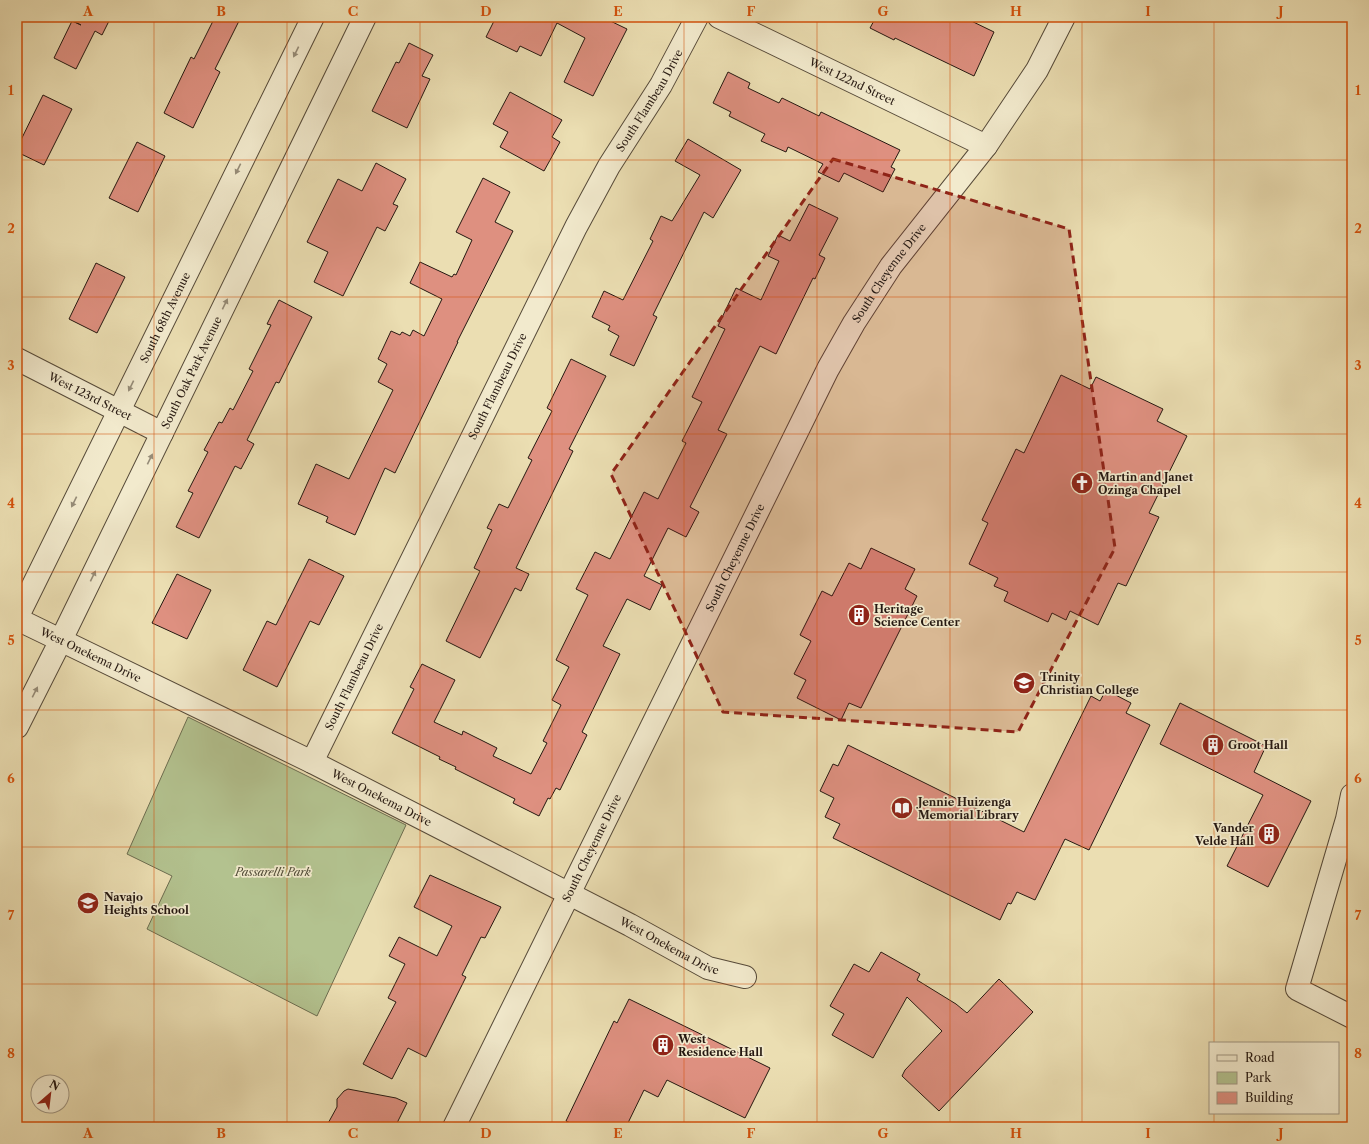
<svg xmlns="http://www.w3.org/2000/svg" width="1369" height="1144" font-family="'Libre Caslon Text',serif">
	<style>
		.green { fill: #b3c28f; stroke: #6c6d50 }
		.building { fill: #de9080; stroke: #251811 }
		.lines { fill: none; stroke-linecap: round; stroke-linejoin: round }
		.minor-casing { stroke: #564a39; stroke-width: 24 }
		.minor { stroke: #f2eacd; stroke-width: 22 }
		.oneway { fill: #968c78 }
		.marked { fill: #8f2418; fill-opacity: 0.2; stroke: #8f2418; stroke-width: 3; stroke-dasharray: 8 5; stroke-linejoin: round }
		.grid { fill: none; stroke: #d4520c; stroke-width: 1; stroke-opacity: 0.55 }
		.labels { text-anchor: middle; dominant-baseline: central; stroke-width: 3.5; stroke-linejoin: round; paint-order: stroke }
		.street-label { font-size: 11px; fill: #251811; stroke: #f2eacd }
		.poi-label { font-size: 11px; font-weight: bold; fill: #251811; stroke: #f2eacd; text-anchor: start }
		.park-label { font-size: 11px; font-style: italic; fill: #504b37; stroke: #f2eacd }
		.neatline { fill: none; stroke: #d4520c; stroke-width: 1.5 }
		.grid-label { font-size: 13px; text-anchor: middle; font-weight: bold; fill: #d4520c }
	</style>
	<rect width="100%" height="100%" fill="#ebdeb2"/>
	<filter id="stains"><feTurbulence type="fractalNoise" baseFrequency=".005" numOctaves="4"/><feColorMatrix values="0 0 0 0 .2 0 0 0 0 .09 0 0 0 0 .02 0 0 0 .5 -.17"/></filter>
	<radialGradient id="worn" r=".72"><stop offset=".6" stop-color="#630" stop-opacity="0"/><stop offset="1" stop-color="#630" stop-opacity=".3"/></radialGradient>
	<path class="green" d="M188,717L406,825L317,1016L147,929L172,876L127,854Z"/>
	<g class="building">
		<path d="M65,17H111L102,35L95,31L76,69L54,58L72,21L81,25Z"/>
		<path d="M215,17H241L215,69L220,72L193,128L164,113L191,57L194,59Z"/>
		<path d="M496,17H602L627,29L593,96L564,82L585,38L557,23L541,56L520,46L517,52L486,37Z"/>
		<path d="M876,17H963L994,32L974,76L895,38L894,40L870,28Z"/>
		<path d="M409,43L433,55L422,76L430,79L407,128L372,111L396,62L399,63Z"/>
		<path d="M728,72L750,83L748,88L779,103L782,98L819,116L821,112L900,150L891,167L895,169L883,192L844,173L839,182L818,172L823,164L788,147L786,152L761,141L765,134L729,116L731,112L713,103Z"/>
		<path d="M510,92L562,120L552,137L560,142L544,171L500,147L508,132L493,124Z"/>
		<path d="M43,95L72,109L44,165L17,152V148Z"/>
		<path d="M688,139L741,170L713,218L704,212L653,315L657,317L634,366L610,355L619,336L608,330L610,326L592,317L604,291L623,300L653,241L650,239L661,216L672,221L700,175L675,161Z"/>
		<path d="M137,142L165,156L138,212L109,198Z"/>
		<path d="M376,163L406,179L393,204L398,206L385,231L377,227L343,296L314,282L328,252L307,242L338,179L362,191Z"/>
		<path d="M483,178L510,192L495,222L513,231L457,342H458L395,473L385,468L355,535L326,522L328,517L298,504L316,464L349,479L393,390L378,382L387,364L378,359L391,331L400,335L402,332L410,336L413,330L424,336L442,299L410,283L420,262L452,277L454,274L456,275L472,240L456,232Z"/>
		<path d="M809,204L838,218L819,255L825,258L815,279L813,278L776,354L760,346L718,430L727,434L690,507L699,512L686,537L668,528L644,576L662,585L650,610L627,599L603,646L620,654L582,732L587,735L560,790L556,788L550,799L548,798L539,816L513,803L515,799L455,769L456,767L439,759L440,757L392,733L414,689L410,687L422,664L455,680L434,722L462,735L463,731L497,748L493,756L531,774L547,743L543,741L561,705L552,700L569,667L556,660L588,595L576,589L595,552L610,559L644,492L658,499L686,443L682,441L702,402L692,397L725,329L718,326L736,288L761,300L779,261L768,256L778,235L790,241Z"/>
		<path d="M96,263L125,277L97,333L69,319Z"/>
		<path d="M279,300L312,317L279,383L276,382L247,440L254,444L241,469L235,466L199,538L176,527L193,493L188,491L208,452L204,450L219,422L222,423L230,408L233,410L253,371L249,369L271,325L267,324Z"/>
		<path d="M571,359L606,376L569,449L573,451L516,568L529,574L521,591L515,588L480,658L446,641L480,571L474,568L492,530L487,528L499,504L508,508L532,460L528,458L552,411L547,408Z"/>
		<path d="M1061,375L1090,389L1096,377L1163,409L1157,421L1187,436L1149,513L1159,517L1126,586L1118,583L1098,625L1070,611L1066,620L1052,613L1048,622L1004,601L1008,592L994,586L998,578L969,564L988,523L982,520L1016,449L1024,453Z"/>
		<path d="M871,548L915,569L905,589L917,596L861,708L849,703L841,720L797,698L806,680L794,674L811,641L800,635L822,591L832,596L849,563L861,569Z"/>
		<path d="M309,559L344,576L319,625L310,621L277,687L243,670L267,621L276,625Z"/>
		<path d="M177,574L211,590L187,639L152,623Z"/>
		<path d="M1106,690L1131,703L1126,713L1150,725L1089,850L1065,839L1035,900L1017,892L1011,904L1008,903L1000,920L833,838L840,824L825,817L834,798L820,791L833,764L838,766L848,745L1024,832L1091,696L1100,701Z"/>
		<path d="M1180,703L1266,746L1254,772L1311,801L1268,887L1227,866L1263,795L1160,744Z"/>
		<path d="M430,875L501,907L485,938L481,937L462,975L466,977L426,1057L408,1048L392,1079L363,1064L396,1002L388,998L405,964L389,956L399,937L437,956L452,926L414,907Z"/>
		<path d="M881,952L920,974L917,980L956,1004L967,1013L999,979L1033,1012L939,1111L902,1076L905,1070L942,1031L907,997L873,1058L832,1035L844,1014L830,1006L854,964L869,972Z"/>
		<path d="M629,999L770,1068L745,1118L667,1080L658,1097L644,1090L626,1127H579L566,1121L614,1021L617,1023Z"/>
		<path d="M348,1089L396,1098L407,1103L395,1127H326L337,1107V1099L344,1091Z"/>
	</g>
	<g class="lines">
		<g class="minor-casing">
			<g id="minor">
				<path id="s1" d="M719,17L986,146"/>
				<path id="s2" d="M17,359L162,433"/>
				<path id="s3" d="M17,618L313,17"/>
				<path id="s4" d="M17,619L312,762L630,925L708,968L745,977"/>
				<path id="s5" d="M17,727L61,640L365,17"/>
				<path id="s6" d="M312,762L576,227L609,166L661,85L697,17"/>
				<path d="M1352,795L1347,819L1297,989L1352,1017"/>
				<path id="s7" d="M454,1127L828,369L854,323L891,266L986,146L1037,70L1064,17"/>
			</g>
		</g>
		<use href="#minor" class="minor"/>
	</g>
	<defs><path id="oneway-solid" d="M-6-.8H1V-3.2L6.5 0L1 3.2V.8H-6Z"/></defs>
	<g class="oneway">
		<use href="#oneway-solid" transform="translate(296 52) rotate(116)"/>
		<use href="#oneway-solid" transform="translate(238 169) rotate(116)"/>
		<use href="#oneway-solid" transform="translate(225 304) rotate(-64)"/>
		<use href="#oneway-solid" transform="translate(131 386) rotate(116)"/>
		<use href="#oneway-solid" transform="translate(150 459) rotate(-64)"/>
		<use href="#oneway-solid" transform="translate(74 502) rotate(116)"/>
		<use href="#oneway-solid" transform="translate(93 576) rotate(-64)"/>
		<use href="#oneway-solid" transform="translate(35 692) rotate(-63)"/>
	</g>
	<path class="marked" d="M833,159L1069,229L1115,548L1018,732L723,712L611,474Z"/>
	<path class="grid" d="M154,17V1127M287,17V1127M420,17V1127M552,17V1127M684,17V1127M817,17V1127M950,17V1127M1082,17V1127M1214,17V1043M17,160H1352M17,297H1352M17,434H1352M17,572H1352M17,710H1352M17,847H1352M17,984H1352M1214,1113V1127"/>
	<defs>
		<g id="church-disc" transform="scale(1.15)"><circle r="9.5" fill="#8f2418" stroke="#f2eacd"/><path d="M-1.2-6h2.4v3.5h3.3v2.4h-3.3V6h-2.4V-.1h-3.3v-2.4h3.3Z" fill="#fff"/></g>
		<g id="building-disc" transform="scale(1.15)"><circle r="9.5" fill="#8f2418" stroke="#f2eacd"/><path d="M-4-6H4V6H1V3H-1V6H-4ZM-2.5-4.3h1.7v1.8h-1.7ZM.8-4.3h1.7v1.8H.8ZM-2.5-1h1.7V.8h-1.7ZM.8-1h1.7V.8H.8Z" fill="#fff"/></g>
		<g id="university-disc" transform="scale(1.15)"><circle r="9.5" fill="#8f2418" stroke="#f2eacd"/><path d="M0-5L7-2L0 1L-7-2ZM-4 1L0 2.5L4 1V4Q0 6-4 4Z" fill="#fff"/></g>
		<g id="library-disc" transform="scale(1.15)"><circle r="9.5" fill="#8f2418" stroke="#f2eacd"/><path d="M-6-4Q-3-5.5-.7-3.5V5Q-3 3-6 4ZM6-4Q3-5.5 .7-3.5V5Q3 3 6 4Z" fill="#fff"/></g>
		<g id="school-disc" transform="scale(1.15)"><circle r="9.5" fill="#8f2418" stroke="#f2eacd"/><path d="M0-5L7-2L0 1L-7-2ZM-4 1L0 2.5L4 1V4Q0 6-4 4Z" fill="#fff"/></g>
	</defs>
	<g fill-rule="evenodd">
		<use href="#church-disc" x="1082" y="483"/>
		<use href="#building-disc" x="859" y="615"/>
		<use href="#university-disc" x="1024" y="683"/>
		<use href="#building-disc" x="1213" y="745"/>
		<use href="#library-disc" x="902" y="808"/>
		<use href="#building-disc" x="1269" y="834"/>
		<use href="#school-disc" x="88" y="903"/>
		<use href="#building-disc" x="663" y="1045"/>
	</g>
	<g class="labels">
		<g class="street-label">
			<text stroke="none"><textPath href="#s1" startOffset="148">West 122nd Street</textPath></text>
			<text stroke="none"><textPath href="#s6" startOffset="743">South Flambeau Drive</textPath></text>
			<text stroke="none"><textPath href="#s7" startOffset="959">South Cheyenne Drive</textPath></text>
			<text stroke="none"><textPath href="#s3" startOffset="335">South 68th Avenue</textPath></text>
			<text stroke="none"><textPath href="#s5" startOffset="395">South Oak Park Avenue</textPath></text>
			<text stroke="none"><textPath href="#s6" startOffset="419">South Flambeau Drive</textPath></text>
			<text stroke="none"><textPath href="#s2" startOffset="82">West 123rd Street</textPath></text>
			<text stroke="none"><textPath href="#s7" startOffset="635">South Cheyenne Drive</textPath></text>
			<text stroke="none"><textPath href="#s4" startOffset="82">West Onekema Drive</textPath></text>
			<text stroke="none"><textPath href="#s6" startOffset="95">South Flambeau Drive</textPath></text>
			<text stroke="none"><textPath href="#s4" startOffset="406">West Onekema Drive</textPath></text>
			<text stroke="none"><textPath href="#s7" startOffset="311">South Cheyenne Drive</textPath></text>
			<text stroke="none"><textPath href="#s4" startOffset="730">West Onekema Drive</textPath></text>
		</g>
		<g class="poi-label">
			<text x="1098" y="477">Martin and Janet<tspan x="1098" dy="13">Ozinga Chapel</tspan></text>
			<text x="874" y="609">Heritage<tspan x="874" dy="13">Science Center</tspan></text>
			<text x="1040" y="677">Trinity<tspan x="1040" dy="13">Christian College</tspan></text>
			<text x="1228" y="745">Groot Hall</text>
			<text x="918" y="802">Jennie Huizenga<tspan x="918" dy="13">Memorial Library</tspan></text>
			<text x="1254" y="828" text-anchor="end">Vander<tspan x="1254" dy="13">Velde Hall</tspan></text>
			<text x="104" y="897">Navajo<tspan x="104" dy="13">Heights School</tspan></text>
			<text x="678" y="1039">West<tspan x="678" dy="13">Residence Hall</tspan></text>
		</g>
		<g class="park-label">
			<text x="273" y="872">Passarelli Park</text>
		</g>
	</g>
	<rect width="1369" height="1144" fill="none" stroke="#ebdeb2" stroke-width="44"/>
	<rect x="1209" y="1042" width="130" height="72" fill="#f2eacd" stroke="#a09682"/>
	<rect x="1217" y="1055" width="20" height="6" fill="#f2eacd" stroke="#a09682"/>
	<text x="1245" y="1062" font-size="12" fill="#251811">Road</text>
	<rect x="1217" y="1072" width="20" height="12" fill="#b3c28f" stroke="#a09682"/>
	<text x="1245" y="1082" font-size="12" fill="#251811">Park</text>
	<rect x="1217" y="1092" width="20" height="12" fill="#de9080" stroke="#a09682"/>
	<text x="1245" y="1102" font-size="12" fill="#251811">Building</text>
	<g transform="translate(50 1094) rotate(28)"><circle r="19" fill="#f2eacd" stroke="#a09682"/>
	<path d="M0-3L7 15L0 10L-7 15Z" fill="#8f2418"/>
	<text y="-6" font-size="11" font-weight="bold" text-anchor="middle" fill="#251811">N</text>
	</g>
	<rect x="22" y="22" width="1325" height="1100" class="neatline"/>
	<g class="grid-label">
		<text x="88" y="16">A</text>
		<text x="221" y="16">B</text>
		<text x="353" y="16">C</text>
		<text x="486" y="16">D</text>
		<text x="618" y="16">E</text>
		<text x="751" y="16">F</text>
		<text x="883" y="16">G</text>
		<text x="1016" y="16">H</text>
		<text x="1148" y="16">I</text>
		<text x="1281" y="16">J</text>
		<text x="11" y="95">1</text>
		<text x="1358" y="95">1</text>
		<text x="11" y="233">2</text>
		<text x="1358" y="233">2</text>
		<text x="11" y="370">3</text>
		<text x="1358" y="370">3</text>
		<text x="11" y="508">4</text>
		<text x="1358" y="508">4</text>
		<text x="11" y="645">5</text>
		<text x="1358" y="645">5</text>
		<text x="11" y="783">6</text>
		<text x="1358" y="783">6</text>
		<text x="11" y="920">7</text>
		<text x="1358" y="920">7</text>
		<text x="11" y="1058">8</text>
		<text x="1358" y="1058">8</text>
		<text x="88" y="1138">A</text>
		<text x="221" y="1138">B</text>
		<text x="353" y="1138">C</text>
		<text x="486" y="1138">D</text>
		<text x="618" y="1138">E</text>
		<text x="751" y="1138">F</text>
		<text x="883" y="1138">G</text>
		<text x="1016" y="1138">H</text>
		<text x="1148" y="1138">I</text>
		<text x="1281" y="1138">J</text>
	</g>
	<rect width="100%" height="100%" filter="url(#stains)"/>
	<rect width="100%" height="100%" fill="url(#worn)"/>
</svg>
